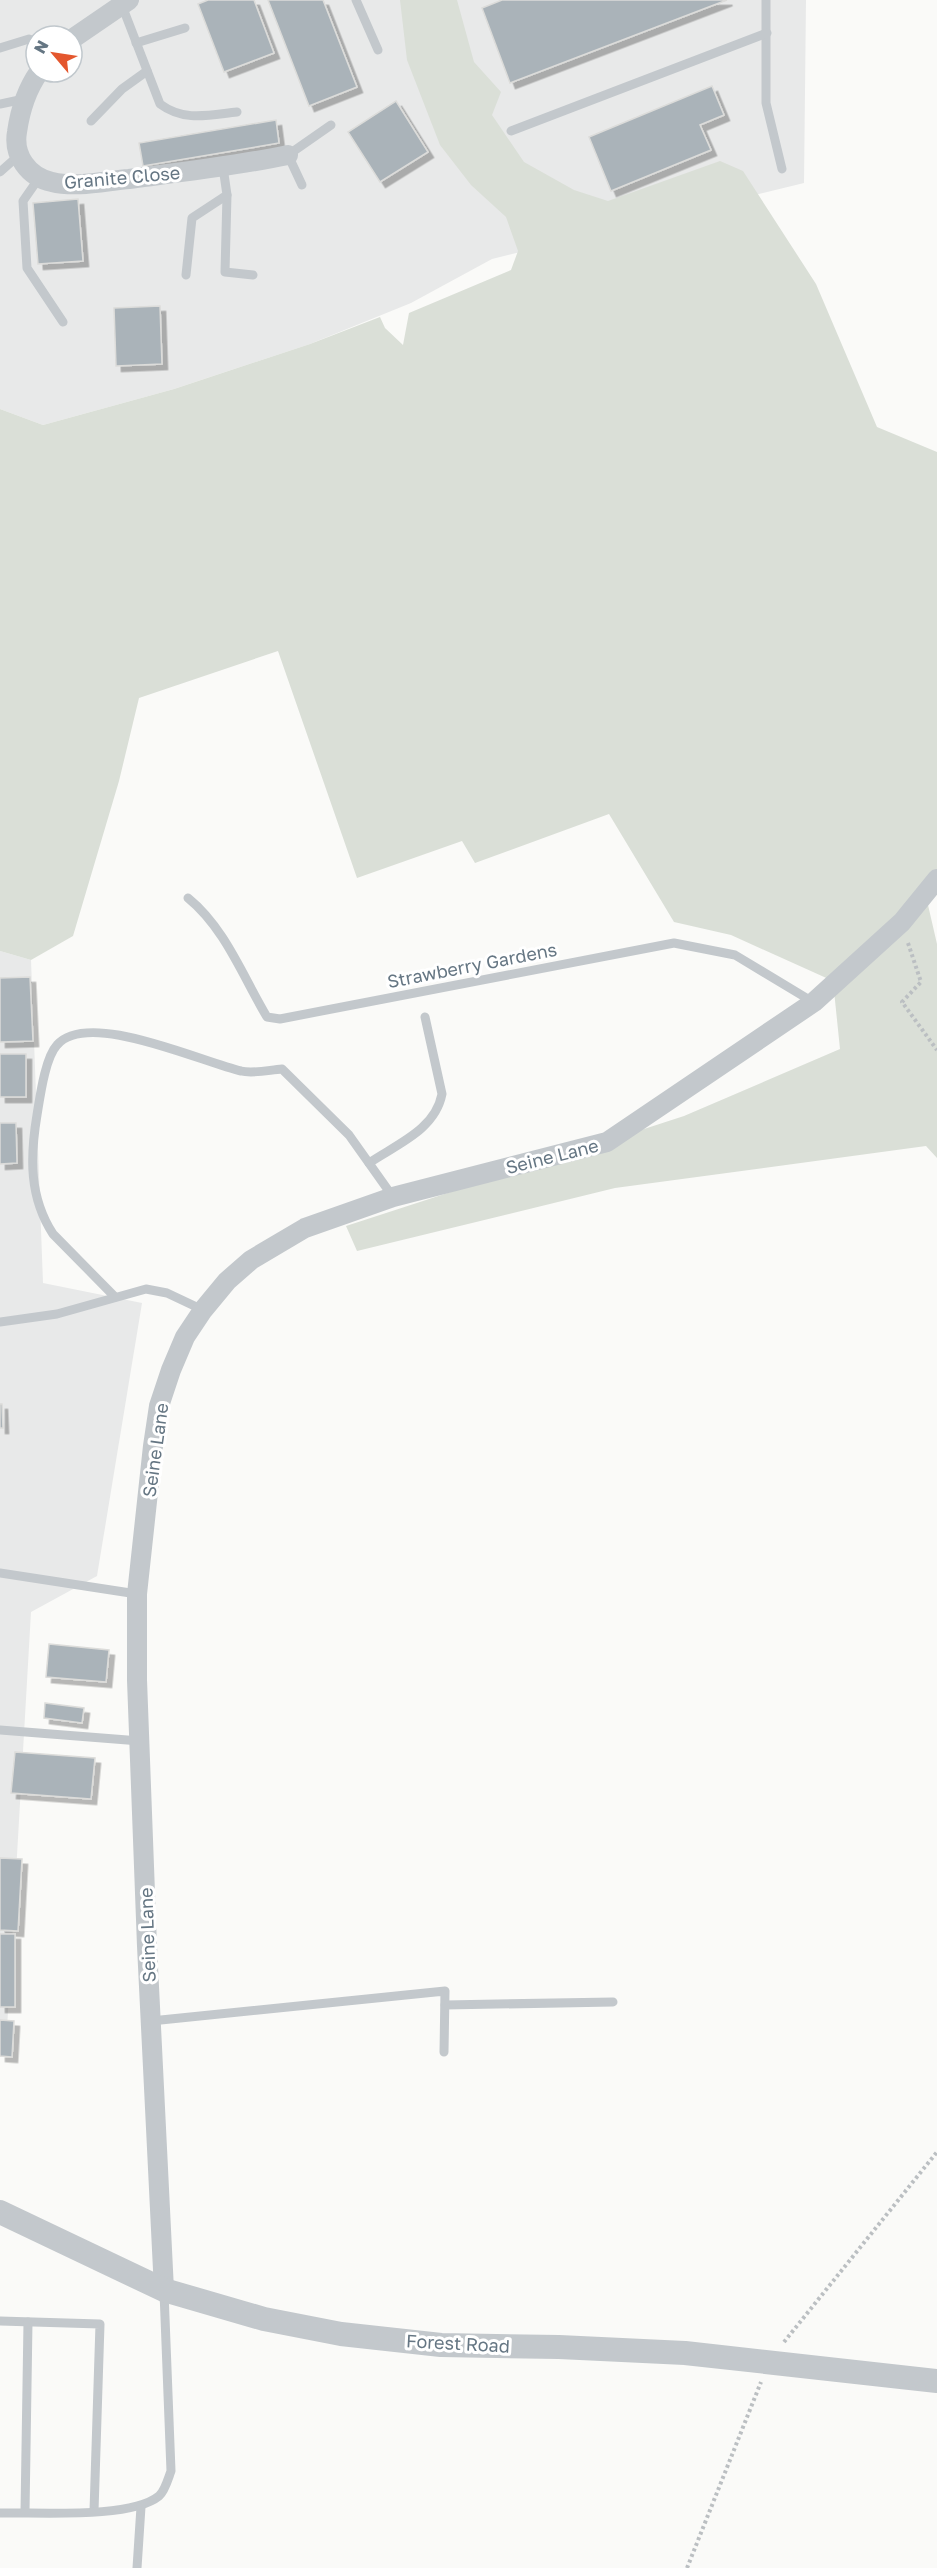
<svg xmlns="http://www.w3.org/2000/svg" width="937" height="2568" font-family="'Golos Text',sans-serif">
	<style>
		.built { fill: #e8e9e9; fill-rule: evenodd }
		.green { fill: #dadfd7 }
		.building { fill: #aab3b9; stroke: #dcdcda; stroke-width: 1.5; filter: url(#shadow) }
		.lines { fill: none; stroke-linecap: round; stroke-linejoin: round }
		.path { stroke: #bbbfc2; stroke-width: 4; stroke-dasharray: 3 3; stroke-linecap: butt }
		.service { stroke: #c3c8cc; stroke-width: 9 }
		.minor { stroke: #c3c8cc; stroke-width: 20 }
		.tertiary { stroke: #c3c8cc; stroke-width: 24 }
		.labels { text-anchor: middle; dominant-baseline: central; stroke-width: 6; stroke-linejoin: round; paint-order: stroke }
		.street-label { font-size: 18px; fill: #657683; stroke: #fff }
	</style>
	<defs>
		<filter id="shadow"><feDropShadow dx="5.5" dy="5.5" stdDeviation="0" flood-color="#0004"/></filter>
	</defs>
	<rect width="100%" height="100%" fill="#fafaf8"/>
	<g class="built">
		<path d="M0,0H806L804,183L492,259L411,303L310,344L174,389L43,425L0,409ZM36,36H72V72H36Z"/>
		<path d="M0,951L31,960L43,1283L142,1303L97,1576L31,1612L7,2029L0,2030Z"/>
	</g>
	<path class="green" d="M400,0H457L474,62L501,92L492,115L524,162L574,190L608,201L720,161L743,171L816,284L877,427L937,452V874L925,892L937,944V1158L926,1146L615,1188L357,1251L346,1226L684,1116L840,1049L833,981L731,935L674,922L609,814L475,863L462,841L357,878L278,651L139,698L119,781L73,936L31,960L0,951V409L43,425L174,389L310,344L380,317L385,328L403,345L409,313L511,270L518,251L506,217L471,185L440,145L407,60Z"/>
	<g class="building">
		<path d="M208,0H254L274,53L224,72L198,4Z"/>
		<path d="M268,0H323L357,87L309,106Z"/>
		<path d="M502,0H727L510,83L482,8Z"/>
		<path d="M712,86L724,115L700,125L711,150L611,191L589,137Z"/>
		<path d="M396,101L428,152L380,182L348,132Z"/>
		<path d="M276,120L279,143L143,166L139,143Z"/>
		<path d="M78,199L83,261L38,264L33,203Z"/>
		<path d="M160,306L162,364L116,366L114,308Z"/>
		<path d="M30,977L33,1041L0,1042V978Z"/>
		<rect x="0" y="1054" width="26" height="43"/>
		<path d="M0,1123H16L17,1163L0,1164Z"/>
		<path d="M0,1404H2L3,1428H0Z"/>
		<path d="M49,1644L109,1650L106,1682L46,1677Z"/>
		<path d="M45,1703L84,1708L82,1723L44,1718Z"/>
		<path d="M15,1752L95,1758L91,1799L11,1793Z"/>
		<path d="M0,1858L22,1859L18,1931L0,1930Z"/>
		<rect x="0" y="1934" width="15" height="73"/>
		<path d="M0,2020L14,2021L12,2057L0,2056Z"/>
	</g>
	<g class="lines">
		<g class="path">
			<path d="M908,943L921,982L902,1002L937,1050"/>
			<path d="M784,2342L937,2152"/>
			<path d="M687,2568L761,2382"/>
		</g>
		<g class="service">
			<path d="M356,0L378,50"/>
			<path d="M766,0V103L782,169"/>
			<path d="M121,3L160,104C184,122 209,115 237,112"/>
			<path d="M136,43L185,28"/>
			<path d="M0,48L29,39L36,43"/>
			<path d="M0,104L24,99"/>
			<path d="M91,121L122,89L147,71"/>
			<path d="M511,131L767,33"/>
			<path d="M0,172L18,156"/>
			<path d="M39,178L23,201L27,268L63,322"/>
			<path d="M302,185L288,155L331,125"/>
			<path d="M227,195L225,272L253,275"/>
			<path d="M186,275L192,218L227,195L223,167"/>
			<path d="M188,898C225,928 243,977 267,1017L280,1019L674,943L735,955L813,1002"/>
			<path d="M369,1163C397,1144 435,1130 442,1094L425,1017"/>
			<path d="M115,1297L53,1234C29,1197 30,1157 37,1115C40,1097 45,1058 57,1045C88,1009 201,1062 241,1071C253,1074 269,1070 282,1069L349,1135L393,1197"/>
			<path d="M0,1322L57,1314L146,1289L167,1293L203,1310"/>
			<path d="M0,1573L137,1594"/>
			<path d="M0,1730L140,1741"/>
			<path d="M445,2005L613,2002"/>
			<path d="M151,2021L445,1991L444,2052"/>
			<path d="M0,2321L100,2324L94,2511"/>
			<path d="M25,2512L28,2322"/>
			<path d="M0,2513C38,2512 131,2519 159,2496C165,2491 168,2479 171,2471L164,2292"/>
			<path d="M137,2568L141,2507"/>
		</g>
		<g class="minor">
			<path d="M72,39L129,0"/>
			<path d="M39,72C27,89 20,111 17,132C13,155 28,177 52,182C76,188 105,181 129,179C183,172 235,166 288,155"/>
			<path d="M164,2290L147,1946L137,1680V1594L153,1446L159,1406L171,1370L185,1337L203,1310L227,1281L251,1260L305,1228L393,1197L607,1142L814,1002L902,922L937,879"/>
		</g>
		<path class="tertiary" d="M0,2212L164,2290L264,2319L341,2334L441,2345L559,2347L685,2353L937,2381"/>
	</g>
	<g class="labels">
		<g class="street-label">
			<text transform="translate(122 177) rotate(-5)">Granite Close</text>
			<text transform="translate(472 965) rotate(-11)">Strawberry Gardens</text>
			<text transform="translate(552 1156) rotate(-14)">Seine Lane</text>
			<text transform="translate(155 1450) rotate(-82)">Seine Lane</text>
			<text transform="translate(147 1935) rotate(-92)">Seine Lane</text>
			<text transform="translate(458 2343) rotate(3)">Forest Road</text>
		</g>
	</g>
	<g transform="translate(54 54) rotate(299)"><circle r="28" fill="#ffffff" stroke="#c1c8cd" stroke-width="1.5"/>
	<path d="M0-4.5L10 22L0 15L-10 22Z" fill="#e4572e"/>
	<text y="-9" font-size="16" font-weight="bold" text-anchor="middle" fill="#657683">N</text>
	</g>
</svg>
